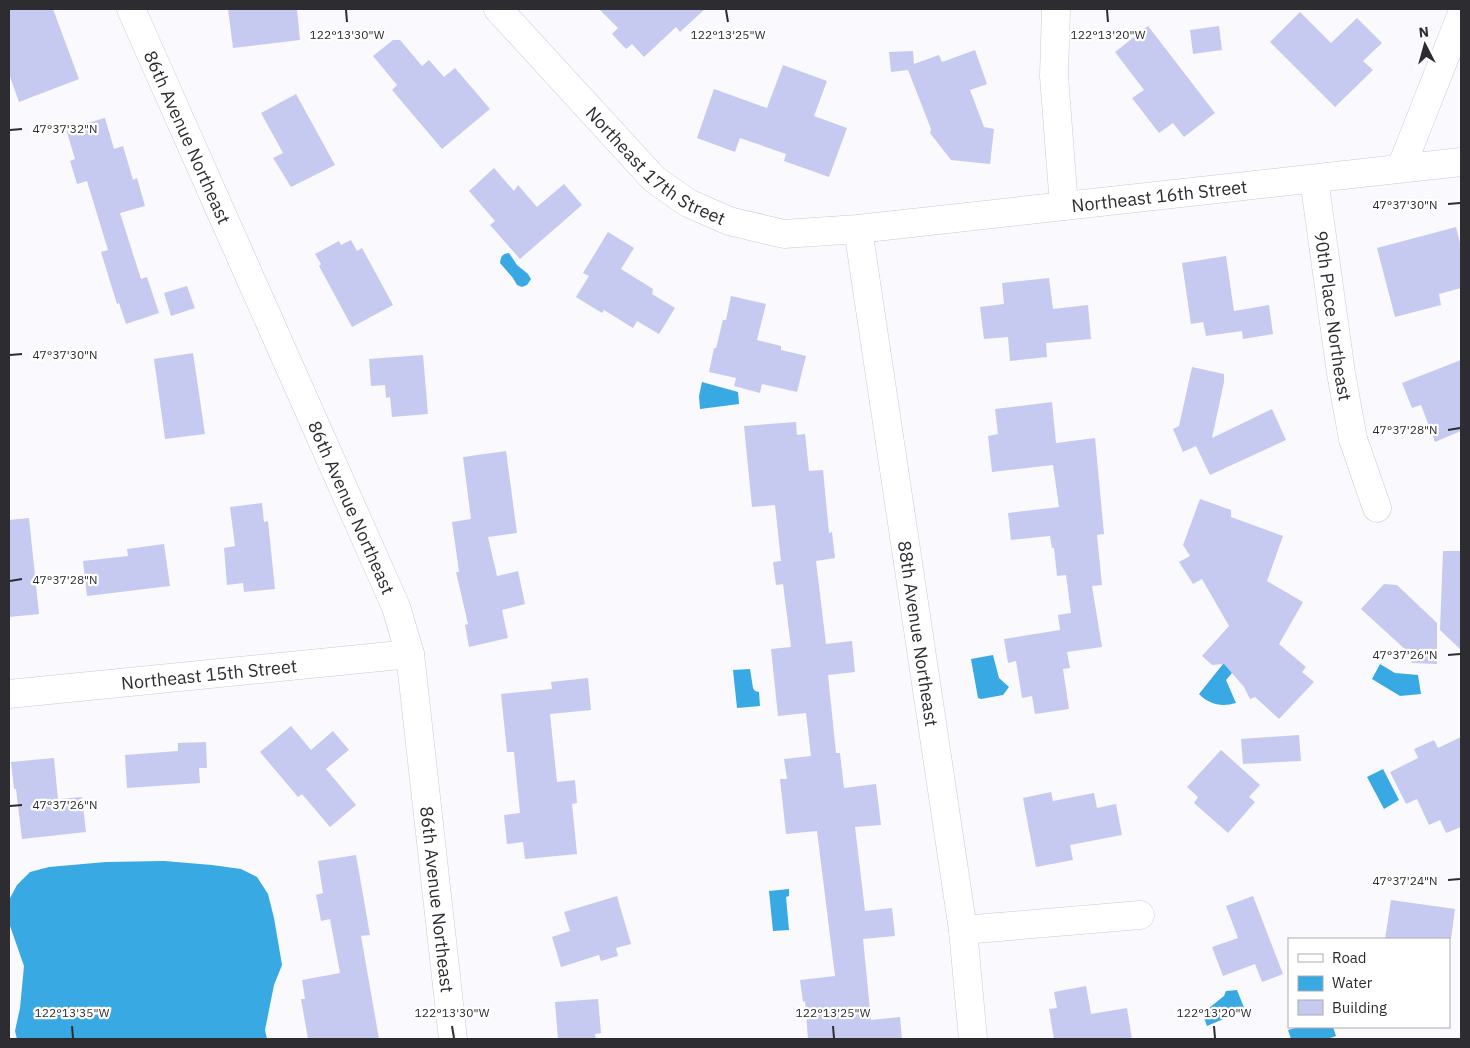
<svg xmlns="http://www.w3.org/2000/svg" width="1470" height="1048" font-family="'IBM Plex Sans',sans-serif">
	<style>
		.water { fill: #38a9e2 }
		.building { fill: #c7caf0 }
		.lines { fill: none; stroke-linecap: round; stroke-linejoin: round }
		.minor-casing { stroke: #cbc9d6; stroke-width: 29 }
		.minor { stroke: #fff; stroke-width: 28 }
		.ticks { fill: none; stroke: #2c2c31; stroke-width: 2 }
		.labels { text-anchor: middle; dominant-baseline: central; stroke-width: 4.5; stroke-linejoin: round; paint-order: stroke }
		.street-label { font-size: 18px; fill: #2c2c31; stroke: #fff }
		.ticks-label { font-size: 12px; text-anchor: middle; fill: #2c2c31; stroke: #fff; stroke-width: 4.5; stroke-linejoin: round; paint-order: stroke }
	</style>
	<rect width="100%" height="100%" fill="#f9f9fe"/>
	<g class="water">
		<path d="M509,253L517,265L528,274L531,279L527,285L522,287L517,285L513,278L500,263C501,256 502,254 509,253Z"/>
		<path d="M702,382L738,392L739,404L700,409L699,396Z"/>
		<path d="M993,655L999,678L1009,687L1003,695L981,699L978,698L971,659Z"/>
		<path d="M1227,659L1237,667L1226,680L1236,703C1222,707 1210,705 1199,694Z"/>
		<path d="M1380,664L1395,673L1418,675L1421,694L1400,696L1372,679Z"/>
		<path d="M750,669L753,688L755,691L759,692L760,706L737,708L733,670Z"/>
		<path d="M1383,769L1399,800L1384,809L1367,777Z"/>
		<path d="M164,861L212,865L241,869L257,877L268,894L274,918L282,965L274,985L265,1030L267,1039H17L15,1031L20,1008L24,966L9,923V900L17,885L30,872L49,867L106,862Z"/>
		<path d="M789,889V896L786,897L789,930L773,931L769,891Z"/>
		<path d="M1237,990L1245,1010L1207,1026L1203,1015L1204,1012L1224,996L1226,991Z"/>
		<path d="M1299,1027H1333L1336,1036L1327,1039H1291L1288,1030Z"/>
	</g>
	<g class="building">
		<path d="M9,9H53L79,79L19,102L9,74Z"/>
		<path d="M228,9H297L300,40L233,48Z"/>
		<path d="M599,9H705L680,32L676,27L644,57L632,44L626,49L612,34L618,28Z"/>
		<path d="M1300,12L1331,43L1357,18L1382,43L1363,61L1373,70L1335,107L1270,42Z"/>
		<path d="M1148,26L1215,113L1184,137L1173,123L1159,133L1132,98L1144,90L1115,52Z"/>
		<path d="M1219,26L1222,50L1193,54L1190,30Z"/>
		<path d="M393,40H400L422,66L429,60L444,77L455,68L490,109L442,149L392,90L397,85L373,56Z"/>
		<path d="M975,50L987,84L970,90L984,127L994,129L990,164L951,160L930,133L931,129L908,70L891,72L889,52L913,51L914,64L939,55L942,62Z"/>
		<path d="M783,65L827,81L814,116L847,128L829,177L784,161L786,154L740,138L735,152L697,138L714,89L767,108Z"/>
		<path d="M296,94L335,165L291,187L273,158L283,153L261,113Z"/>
		<path d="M105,118L114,149L123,146L133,180L137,178L145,206L120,213L141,279L147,277L159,313L126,324L119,303L117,304L101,252L108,250L87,181L77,184L70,161L75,159L66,129Z"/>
		<path d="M494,168L514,191L518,185L537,207L564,184L582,205L520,259L490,225L495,221L469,191Z"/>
		<path d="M1456,227L1461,247V288L1439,294L1441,305L1395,317L1377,248Z"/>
		<path d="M608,232L634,248L621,269L653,289L652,294L675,308L659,334L637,321L633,328L604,310L602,313L576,297L589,276L583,273Z"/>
		<path d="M351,240L357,251L362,248L393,305L352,327L319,266L321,264L315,254L339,241L341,245Z"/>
		<path d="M1226,256L1234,311L1269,305L1273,334L1243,339L1242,331L1206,336L1203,322L1191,324L1182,263Z"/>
		<path d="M1049,278L1053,309L1088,305L1091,339L1046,343L1047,357L1010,361L1008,337L984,339L980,307L1004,304L1002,283Z"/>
		<path d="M187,286L195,308L171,316L164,293Z"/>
		<path d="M731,296L766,304L757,340L781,346V350L806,356L797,392L762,384L760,393L734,386L736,378L709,372L714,348H716L723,320H726Z"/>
		<path d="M193,353L205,434L165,439L154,359Z"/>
		<path d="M423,355L428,414L392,417L390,397L386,398L385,385L371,386L369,359Z"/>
		<path d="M1461,360V431L1435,442L1421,405L1412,408L1402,383Z"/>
		<path d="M1192,367L1224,374V382L1212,438L1272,409L1286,440L1210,475L1196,446L1183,452L1173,429L1179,426Z"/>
		<path d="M1052,402L1056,443L1095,438L1104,534L1097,535L1102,585L1092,586L1102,647L1067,652L1070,668L1063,669L1069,709L1035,714L1032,696L1022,698L1016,661L1008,663L1004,639L1060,630L1058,615L1071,613L1066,575L1057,576L1054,548H1052L1050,536L1011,540L1008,513L1059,507L1053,465L992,472L988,436L998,434L995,409Z"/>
		<path d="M796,422L797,435L805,434L809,471L823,470L829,533L832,532L835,558L816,561L826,644L852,641L855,672L828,675L836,753H840L844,788L876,784L881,825L855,827L865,911L892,908L895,936L863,939L871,1020L900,1017L902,1039H808L805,1001L803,1002L800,980L835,976L817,831L786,834L780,779H787L784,759L811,756L806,713L778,716L771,649L791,647L783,584L776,585L773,562L781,561L775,505L752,507L744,426Z"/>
		<path d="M506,451L517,533L488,537L497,576L518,571L525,604L502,610L508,638L469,647L465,625L468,624L456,572H459L452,522L471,519L463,457Z"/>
		<path d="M1200,499L1231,510V517L1283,536L1267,581L1303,602L1279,644L1306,667L1302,672L1314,682L1279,719L1255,697L1250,699L1244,687L1224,664L1212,665L1202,656L1229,626L1202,579L1193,584L1179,562L1190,556L1183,545Z"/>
		<path d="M262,503L264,522L268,521L275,589L244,592L243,583L227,585L224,548L235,546L230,507Z"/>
		<path d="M29,518L39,614L9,617V520Z"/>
		<path d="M164,544L170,586L87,596L83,561L128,556L127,549Z"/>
		<path d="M1443,551H1461V650L1440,630Z"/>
		<path d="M1384,584L1397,585L1437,623V664L1412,663L1408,652L1361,609Z"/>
		<path d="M588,678L591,710L550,714L557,782L575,780L577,803L572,804L577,854L525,859L523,842L507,844L504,815L520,813L514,752H507L501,694L552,689L551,682Z"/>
		<path d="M291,726L311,750L333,731L349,750L326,769L356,805L330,827L302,794L298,797L260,752Z"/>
		<path d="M1299,735L1301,761L1243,764L1241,739Z"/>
		<path d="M1461,737V827L1446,833L1440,820L1429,825L1417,799L1406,804L1390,772L1418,758L1414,749L1434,740L1438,748Z"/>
		<path d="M206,742L207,768H199L200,783L127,788L125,755L178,751V743Z"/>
		<path d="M1221,750L1260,785L1249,797L1255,802L1228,833L1194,803L1198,797L1187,787Z"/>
		<path d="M54,758L58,799L82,797L86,832L22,839L16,789H14L11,762Z"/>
		<path d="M1051,792L1053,801L1094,793L1097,808L1116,804L1122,835L1070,845L1073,860L1036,867L1023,798Z"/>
		<path d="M356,855L370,935L361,936L379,1039H308L301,999H305L302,980L340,973L330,919L321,921L316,895L323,893L318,861Z"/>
		<path d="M617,896L631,944L616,948L618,956L601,961L599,955L561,967L552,937L570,931L564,912Z"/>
		<path d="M1253,896L1283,974L1262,982L1255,964L1223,976L1212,947L1238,938L1226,906Z"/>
		<path d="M1391,900L1455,909L1451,939H1385Z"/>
		<path d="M1086,986L1091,1014L1127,1008L1132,1039H1054L1049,1009L1057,1008L1054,992Z"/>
		<path d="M598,999L601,1033L595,1034L596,1039H558L555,1002Z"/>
	</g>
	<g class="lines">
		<g class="minor-casing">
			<g id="minor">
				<path id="s1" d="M131,9L396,607L410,654L453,1039"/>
				<path id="s2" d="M498,9L654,179L688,203L729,221L784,234L858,229L1461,162"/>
				<path d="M1056,9L1054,76L1064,206"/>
				<path d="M1401,168L1461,16"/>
				<path id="s3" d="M1314,179L1341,373L1353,439L1377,508"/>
				<path id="s4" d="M858,229L963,930L973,1039"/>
				<path id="s5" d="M9,694L410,654"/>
				<path d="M963,930L1140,915"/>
			</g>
		</g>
		<use href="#minor" class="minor"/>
	</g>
	<path class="ticks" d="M346,10L347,22M726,10L728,22M1107,10L1108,22M10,130L22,129M1448,204L1460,203M10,355L22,354M1448,430L1460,428M10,581L22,579M1448,655L1460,654M10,806L22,805M1448,880L1460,879M72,1026L73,1038M452,1026L454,1038M833,1026L834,1038M1214,1026L1215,1038"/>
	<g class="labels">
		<g class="street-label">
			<text stroke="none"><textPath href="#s1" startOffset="140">86th Avenue Northeast</textPath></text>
			<text stroke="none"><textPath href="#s2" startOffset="224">Northeast 17th Street</textPath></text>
			<text stroke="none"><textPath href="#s2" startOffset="751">Northeast 16th Street</textPath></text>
			<text stroke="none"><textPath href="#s3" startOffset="138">90th Place Northeast</textPath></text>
			<text stroke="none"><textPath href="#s1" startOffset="545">86th Avenue Northeast</textPath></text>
			<text stroke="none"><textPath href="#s4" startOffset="409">88th Avenue Northeast</textPath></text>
			<text stroke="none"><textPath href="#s5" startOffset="201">Northeast 15th Street</textPath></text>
			<text stroke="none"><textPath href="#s1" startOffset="950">86th Avenue Northeast</textPath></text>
		</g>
	</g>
	<g class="ticks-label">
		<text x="347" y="39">122°13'30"W</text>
		<text x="728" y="39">122°13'25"W</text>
		<text x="1108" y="39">122°13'20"W</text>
		<text x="65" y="133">47°37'32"N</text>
		<text x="1405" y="209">47°37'30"N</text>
		<text x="65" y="359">47°37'30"N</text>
		<text x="1405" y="434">47°37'28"N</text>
		<text x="65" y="584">47°37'28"N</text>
		<text x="1405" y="659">47°37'26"N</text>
		<text x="65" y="809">47°37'26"N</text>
		<text x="1405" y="885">47°37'24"N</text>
		<text x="72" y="1017">122°13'35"W</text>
		<text x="452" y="1017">122°13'30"W</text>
		<text x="833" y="1017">122°13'25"W</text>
		<text x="1214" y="1017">122°13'20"W</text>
	</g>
	<rect width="1470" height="1048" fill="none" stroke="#2c2c31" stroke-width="20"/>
	<rect x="1288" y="938" width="162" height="90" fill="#ffffff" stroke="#ababad"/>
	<rect x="1298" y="954" width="25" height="8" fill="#ffffff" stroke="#ababad"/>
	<text x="1332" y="963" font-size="15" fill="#2c2c31">Road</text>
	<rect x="1298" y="976" width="25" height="15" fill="#38a9e2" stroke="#ababad"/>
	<text x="1332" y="988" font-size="15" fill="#2c2c31">Water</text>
	<rect x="1298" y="1000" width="25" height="15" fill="#c7caf0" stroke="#ababad"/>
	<text x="1332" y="1013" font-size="15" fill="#2c2c31">Building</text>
	<g transform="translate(1425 45) rotate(354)" stroke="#ffffff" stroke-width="4" paint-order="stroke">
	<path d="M0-4L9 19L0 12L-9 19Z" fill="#2c2c31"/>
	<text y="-8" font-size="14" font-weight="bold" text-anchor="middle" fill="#2c2c31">N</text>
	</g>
</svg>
